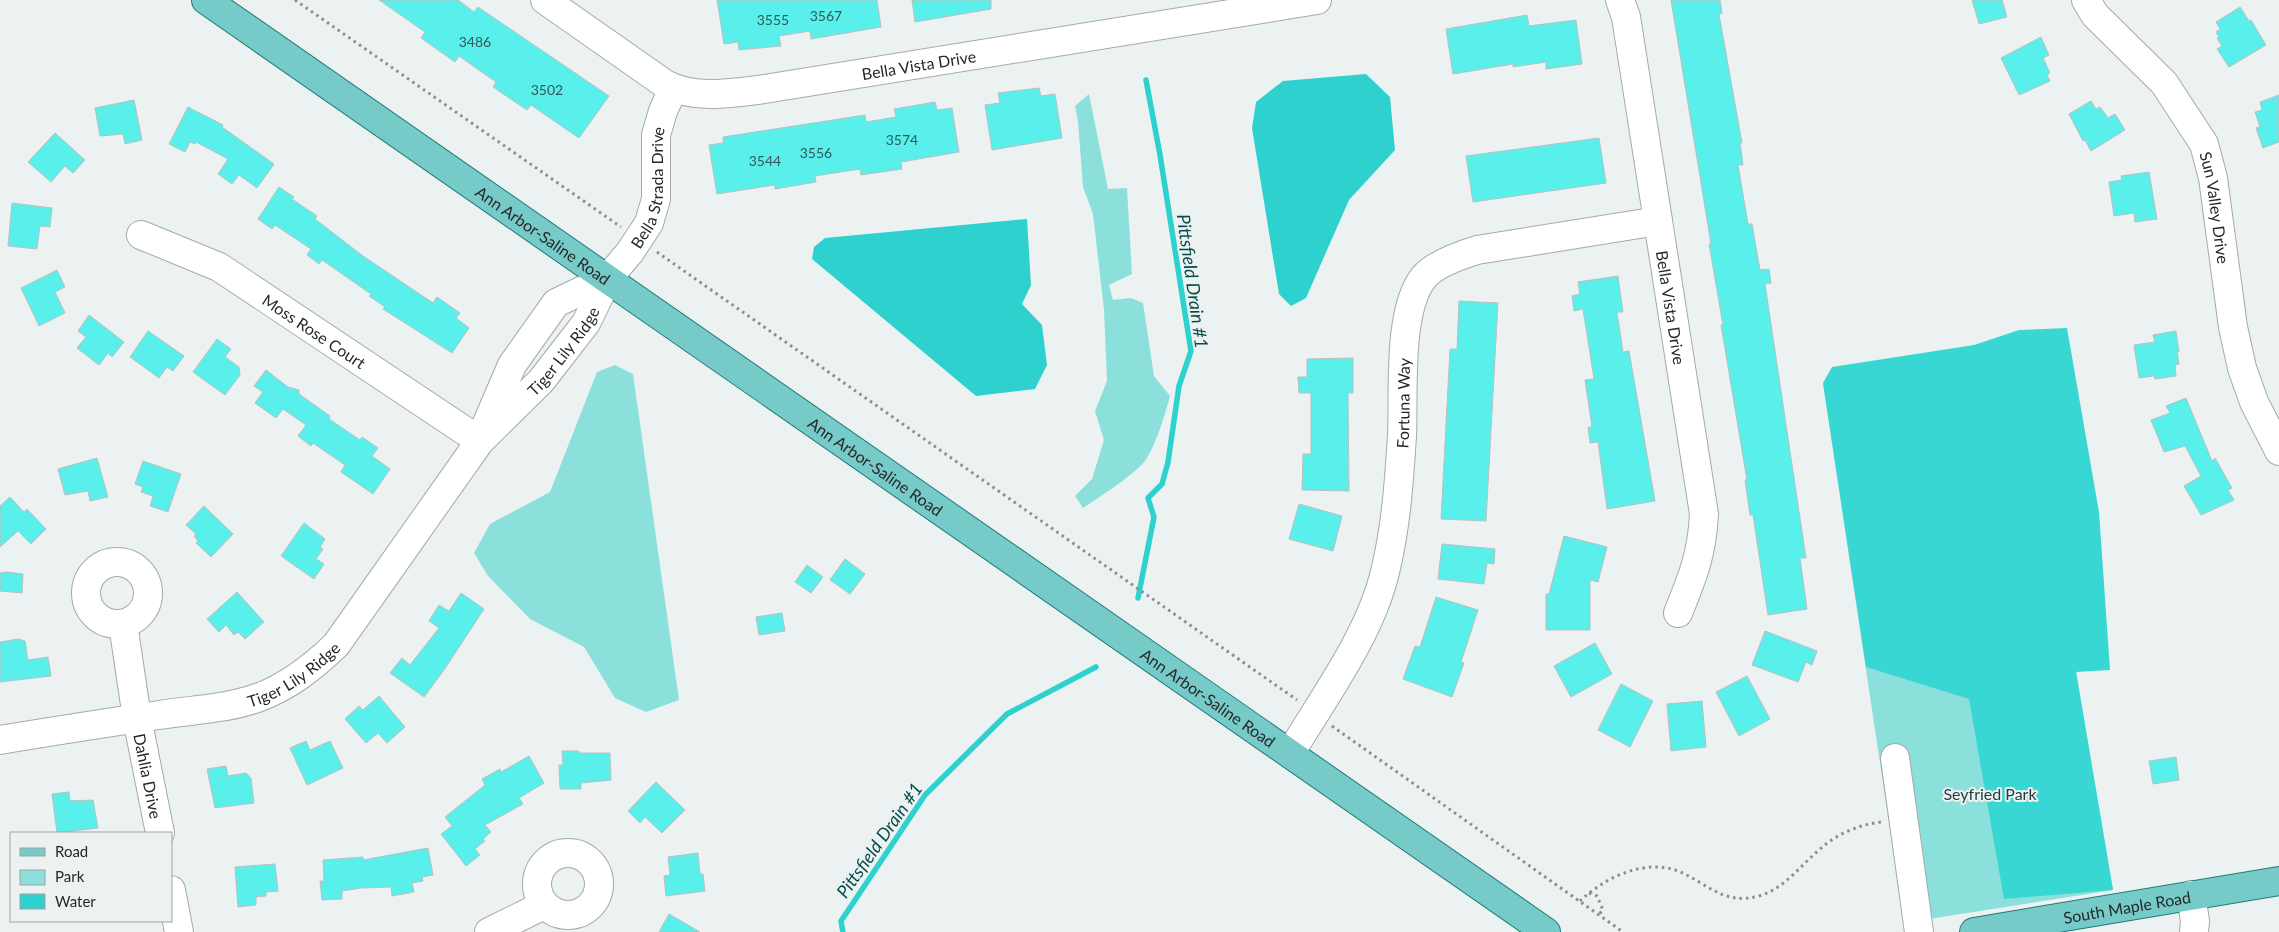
<svg xmlns="http://www.w3.org/2000/svg" width="2279" height="932" font-family="Lato,sans-serif">
	<style>
		.green { fill: #8ce0dc }
		.forest { fill: #39d7d3 }
		.water { fill: #2ed1cd }
		.lines { fill: none; stroke-linecap: round; stroke-linejoin: round }
		.stream { stroke: #2ed1cd; stroke-width: 5.5 }
		.building { fill: #59efeb; stroke: #bac0c0 }
		.minor-casing { stroke: #a4aaaa; stroke-width: 30 }
		.major-casing { stroke: #1f7b79; stroke-width: 30 }
		.path { stroke: #8a8e8e; stroke-width: 3; stroke-dasharray: 2.5 4; stroke-linecap: butt }
		.minor { stroke: #fff; stroke-width: 28 }
		.major { stroke: #76cac8; stroke-width: 28 }
		.labels { text-anchor: middle; dominant-baseline: central; stroke-width: 4; stroke-linejoin: round; paint-order: stroke }
		.number-label { font-size: 14px; fill: #335a59 }
		.street-label { font-size: 16px; fill: #262828; stroke: #ecf2f2 }
		.park-label { font-size: 16px; fill: #253e3d; stroke: #ecf2f2 }
		.water-label { font-size: 18px; font-style: italic; fill: #054b4a; stroke: #ecf2f2 }
	</style>
	<rect width="100%" height="100%" fill="#ecf2f2"/>
	<g class="green">
		<path d="M1089,94L1108,189L1127,188L1132,274L1109,285L1113,300L1131,298L1143,303L1154,376L1170,396C1164,417 1158,439 1147,458C1139,472 1098,498 1083,508L1075,496L1092,479L1104,440L1095,411L1107,381L1104,310L1093,214L1083,187L1078,121L1075,106Z"/>
		<path d="M2025,352L2074,659L2113,890L1904,923L1823,383Z"/>
		<path d="M615,365L633,374L679,700L646,712L615,698L584,647L530,619L488,576L474,553L490,524L550,492L597,372Z"/>
	</g>
	<path class="forest" d="M2067,328L2099,512L2110,670L2076,672L2113,890L2004,899L1969,699L1866,667L1823,383L1832,367L1974,345L2019,330Z"/>
	<g class="water">
		<path d="M1366,74L1390,97L1395,150L1349,200L1306,298L1291,306L1279,294L1252,128L1256,102L1283,81Z"/>
		<path d="M1027,219L1031,285L1022,304L1042,325L1047,365L1035,389L976,396L812,259L814,247L825,238Z"/>
	</g>
	<g class="lines">
		<g class="stream">
			<path d="M1138,598L1154,517L1148,498L1162,484L1168,462L1179,386L1191,351L1160,155L1146,80"/>
			<path d="M843,932L841,921L925,795L1007,714L1096,667"/>
		</g>
	</g>
	<g class="building">
		<path d="M379,0H458L474,12L478,7L609,96L579,138L531,105L527,110L493,87L496,82L459,56L455,62L421,38L425,32Z"/>
		<path d="M717,0H877L881,27L811,39L810,31L779,36L781,46L739,50L738,42L724,44Z"/>
		<path d="M912,0H991V9L915,22Z"/>
		<path d="M1671,0H1720L1722,13L1719,14L1742,143H1740L1743,165H1738L1748,224H1752L1760,270L1769,269L1771,283L1765,284L1806,558H1800L1807,609L1768,615L1753,515H1750L1745,480H1747L1721,325H1723L1709,244H1711Z"/>
		<path d="M1972,0H2002L2007,17L1979,24Z"/>
		<path d="M2240,7L2249,21L2251,20L2266,45L2229,67L2217,49L2222,46L2217,38L2219,37L2216,32L2220,29L2216,22Z"/>
		<path d="M1527,15L1529,26L1576,20L1582,64L1546,69V62L1513,67V64L1453,74L1446,29Z"/>
		<path d="M2041,37L2049,55L2043,58L2050,73L2047,75L2050,81L2019,95L2001,58Z"/>
		<path d="M1039,88L1041,96L1055,94L1062,138L992,150L985,105L1000,103L998,93Z"/>
		<path d="M2279,95V142L2263,148L2256,128L2260,127L2255,112L2262,110L2260,102Z"/>
		<path d="M134,100L142,140L125,144L123,134L100,136L95,108Z"/>
		<path d="M2091,101L2096,109L2100,107L2108,118L2115,114L2125,130L2091,151L2085,140L2083,141L2069,114Z"/>
		<path d="M935,102L937,110L952,108L959,152L901,162L902,169L861,175L860,169L815,176L816,182L775,189V185L717,194L709,145L723,143V137L865,115L866,122L896,117L894,109Z"/>
		<path d="M188,107L223,125L222,127L274,164L257,188L239,175L232,184L218,174L228,159L196,142L195,144L190,142L185,152L169,144Z"/>
		<path d="M55,133L85,160L73,173L65,166L51,182L28,162Z"/>
		<path d="M1599,138L1606,183L1473,202L1466,156Z"/>
		<path d="M2149,172L2157,219L2135,222L2134,213L2114,216L2109,182L2122,180L2121,176Z"/>
		<path d="M279,187L294,197L292,199L317,216L315,219L363,256L433,303L437,297L460,313L456,318L469,328L452,353L383,309L385,307L369,296L371,294L322,260L319,264L307,255L311,249L275,225L272,229L258,219Z"/>
		<path d="M12,203L52,208L50,227L40,226L37,249L8,246Z"/>
		<path d="M57,270L65,287L55,292L65,313L39,326L21,288Z"/>
		<path d="M1618,276L1623,312H1617L1623,352L1629,351L1655,501L1607,509L1598,442L1590,443L1588,427H1592L1585,380L1594,379L1583,309L1574,311L1572,296L1580,294L1578,282Z"/>
		<path d="M1459,301L1498,303L1486,521L1441,519L1450,349H1457Z"/>
		<path d="M89,315L124,342L112,357L108,353L99,365L77,348L86,337L78,331Z"/>
		<path d="M148,331L184,356L173,371L167,367L159,378L130,357Z"/>
		<path d="M2176,331L2179,352H2177L2179,364L2175,365L2176,376L2155,379L2154,376L2139,378L2134,345L2155,342L2153,335Z"/>
		<path d="M217,339L231,349L225,357L239,367L240,375L225,395L193,372Z"/>
		<path d="M1353,358V393H1348L1349,491L1302,490L1303,454H1311V393H1299L1298,377H1307V359Z"/>
		<path d="M266,370L288,387L299,390V394L330,416L329,419L360,440L362,437L378,448L372,456L390,469L373,494L341,472L345,465L313,443L311,446L298,436L306,425L283,409L276,418L255,403L263,392L254,386Z"/>
		<path d="M2186,398L2212,461L2215,458L2232,488L2228,490L2234,500L2201,515L2184,486L2201,476L2185,446L2164,452L2151,420L2170,413L2166,406Z"/>
		<path d="M97,458L108,497L90,501L88,491L65,495L58,469Z"/>
		<path d="M143,461L181,474L168,512L150,506L153,496L141,492L143,487L135,484Z"/>
		<path d="M10,497L24,512L27,509L46,529L31,544L18,531L0,547V506Z"/>
		<path d="M1299,504L1342,516L1333,551L1289,539Z"/>
		<path d="M204,506L233,534L211,557L196,543L198,541L194,536L196,534L186,525Z"/>
		<path d="M304,523L325,539L320,547L323,549L316,559L324,564L314,579L281,556Z"/>
		<path d="M1564,536L1607,547L1598,582L1590,580V630H1546V594H1549Z"/>
		<path d="M1442,544L1495,549L1494,564L1487,563L1484,584L1438,579Z"/>
		<path d="M845,559L865,574L850,594L830,580Z"/>
		<path d="M807,565L823,577L811,593L795,582Z"/>
		<path d="M6,572L23,574L22,593L0,591V573Z"/>
		<path d="M237,592L264,622L245,639L238,632L234,635L226,625L219,632L207,619Z"/>
		<path d="M461,593L484,609L444,670L424,697L390,673L402,658L410,665L439,628L429,621L439,605L449,611Z"/>
		<path d="M1436,597L1478,610L1461,662L1464,663L1452,697L1403,679L1415,646L1420,647Z"/>
		<path d="M782,613L785,631L759,635L756,617Z"/>
		<path d="M1765,631L1817,651L1812,665L1806,662L1798,682L1752,665Z"/>
		<path d="M18,639L25,641L28,660L48,657L51,676L0,682V642Z"/>
		<path d="M1595,643L1612,674L1571,697L1554,666Z"/>
		<path d="M1747,676L1770,719L1739,736L1716,692Z"/>
		<path d="M1621,684L1653,701L1630,747L1598,730Z"/>
		<path d="M379,696L405,727L387,743L378,733L366,743L345,719L359,706L363,710Z"/>
		<path d="M1702,701L1706,747L1671,751L1667,704Z"/>
		<path d="M306,741L310,750L330,741L343,768L307,785L290,748Z"/>
		<path d="M562,751H579V753H610L611,780L581,783V789H560L559,765H563Z"/>
		<path d="M529,756L544,783L519,798L523,804L485,825L491,832L483,839L485,841L475,849L480,855L466,866L441,834L452,826L445,817L485,785L482,779L500,769L501,772Z"/>
		<path d="M2176,757L2179,780L2153,784L2149,761Z"/>
		<path d="M226,766L228,776L246,773L251,778L254,803L215,808L207,769Z"/>
		<path d="M656,782L685,810L662,833L645,817L640,823L628,811Z"/>
		<path d="M69,792L70,801L93,800L98,828L57,833L52,794Z"/>
		<path d="M428,848L433,875L422,877L423,881L412,883L414,892L392,896L391,887L361,888L342,891V899L322,900L320,881H324L323,860L363,857V860Z"/>
		<path d="M698,853L700,874H703L705,891L666,896L664,876L670,875L668,857Z"/>
		<path d="M275,864L278,891L266,892V896L256,897V905L238,907L235,867Z"/>
		<path d="M669,914L700,932H659Z"/>
	</g>
	<g class="lines">
		<g class="minor-casing">
			<g id="minor">
				<path id="s1" d="M545,0L665,84C693,99 728,94 758,90L1317,0"/>
				<path id="s2" d="M1620,0L1626,17L1704,514C1702,554 1693,576 1678,613"/>
				<path id="s3" d="M2086,0L2095,15L2164,83L2204,144L2213,178L2233,327L2242,368L2254,402L2279,451"/>
				<path id="s4" d="M141,235L219,267L480,441"/>
				<path d="M484,430L512,365L556,303L608,278"/>
				<circle cx="117" cy="593" r="31"/>
				<path id="s5" d="M123,624L137,718L160,833"/>
				<path id="s6" d="M0,740C53,731 106,723 159,715C191,710 226,709 257,698C288,687 313,667 336,645L480,441L541,381L586,323L608,278L630,252L649,223L656,199V135L663,111L673,89"/>
				<path id="s7" d="M1291,752C1324,697 1370,635 1385,572C1396,527 1399,482 1402,436C1404,394 1397,310 1424,277C1435,264 1461,255 1477,250L1658,221"/>
				<path d="M1895,758L1919,932"/>
				<circle cx="568" cy="884" r="31"/>
				<path d="M171,890L179,932"/>
				<path d="M2191,895L2195,921L2194,932"/>
				<path d="M489,932L544,905"/>
			</g>
		</g>
		<g class="major-casing">
			<g id="major">
				<path id="s8" d="M206,0L1546,932"/>
				<path id="s9" d="M1974,932L2279,881"/>
			</g>
		</g>
		<g class="path">
			<path d="M295,0L621,227"/>
			<path d="M657,252L1297,700"/>
			<path d="M1332,726L1623,932"/>
			<path d="M1589,893L1597,896L1603,910L1598,915"/>
			<path d="M1580,901C1604,878 1645,858 1678,871C1707,883 1724,906 1759,896C1784,889 1800,866 1819,850C1836,834 1858,825 1881,822"/>
		</g>
		<use href="#minor" class="minor"/>
		<use href="#major" class="major"/>
	</g>
	<g class="labels">
		<g class="number-label">
			<text x="826" y="15">3567</text>
			<text x="773" y="19">3555</text>
			<text x="475" y="41">3486</text>
			<text x="547" y="89">3502</text>
			<text x="902" y="139">3574</text>
			<text x="816" y="152">3556</text>
			<text x="765" y="160">3544</text>
		</g>
		<g class="street-label">
			<text stroke="none"><textPath href="#s1" startOffset="404">Bella Vista Drive</textPath></text>
			<text stroke="none"><textPath href="#s6" startOffset="919">Bella Strada Drive</textPath></text>
			<text stroke="none"><textPath href="#s3" startOffset="252">Sun Valley Drive</textPath></text>
			<text stroke="none"><textPath href="#s8" startOffset="411">Ann Arbor-Saline Road</textPath></text>
			<text stroke="none"><textPath href="#s2" startOffset="312">Bella Vista Drive</textPath></text>
			<text stroke="none"><textPath href="#s4" startOffset="199">Moss Rose Court</textPath></text>
			<text stroke="none"><textPath href="#s6" startOffset="729">Tiger Lily Ridge</textPath></text>
			<text stroke="none"><textPath href="#s7" startOffset="374">Fortuna Way</textPath></text>
			<text stroke="none"><textPath href="#s8" startOffset="816">Ann Arbor-Saline Road</textPath></text>
			<text stroke="none"><textPath href="#s6" startOffset="304">Tiger Lily Ridge</textPath></text>
			<text stroke="none"><textPath href="#s8" startOffset="1221">Ann Arbor-Saline Road</textPath></text>
			<text stroke="none"><textPath href="#s5" startOffset="154">Dahlia Drive</textPath></text>
			<text stroke="none"><textPath href="#s9" startOffset="155">South Maple Road</textPath></text>
		</g>
		<g class="park-label">
			<text x="1990" y="793">Seyfried Park</text>
		</g>
		<g class="water-label">
			<text transform="translate(1193 281) rotate(82)">Pittsfield Drain #1</text>
			<text transform="translate(879 840) rotate(-55)">Pittsfield Drain #1</text>
		</g>
	</g>
	<rect x="10" y="832" width="162" height="90" fill="#ecf2f2" stroke="#9da1a1"/>
	<rect x="20" y="848" width="25" height="8" fill="#76cac8" stroke="#9da1a1"/>
	<text x="55" y="857" font-size="15" fill="#262828">Road</text>
	<rect x="20" y="870" width="25" height="15" fill="#8ce0dc" stroke="#9da1a1"/>
	<text x="55" y="882" font-size="15" fill="#262828">Park</text>
	<rect x="20" y="894" width="25" height="15" fill="#2ed1cd" stroke="#9da1a1"/>
	<text x="55" y="907" font-size="15" fill="#262828">Water</text>
</svg>
